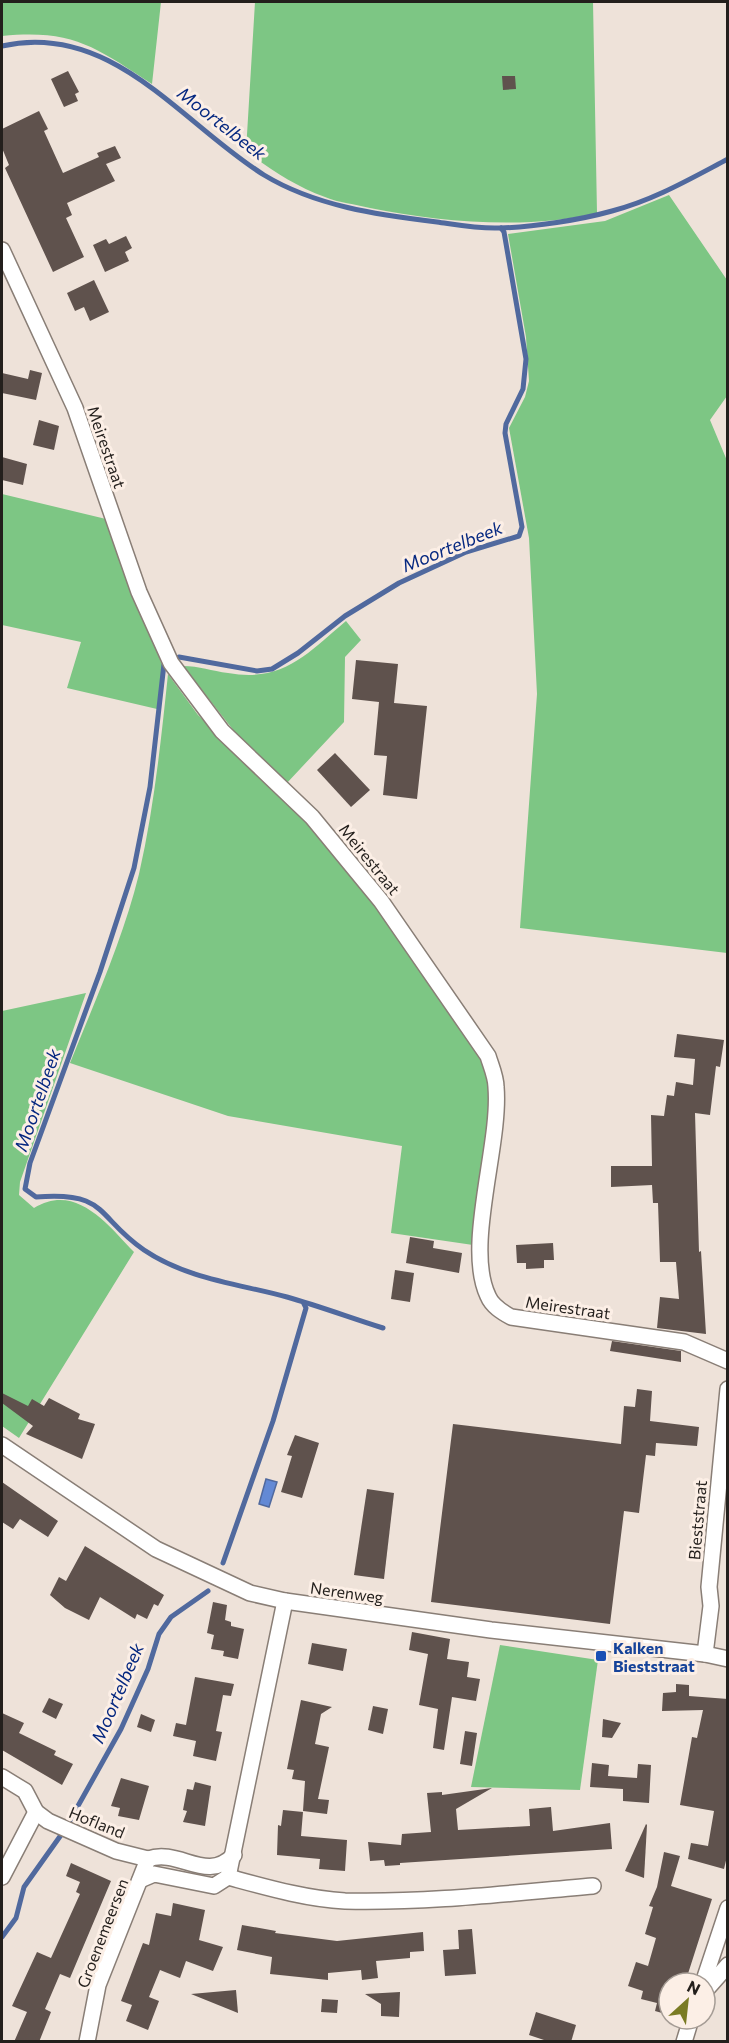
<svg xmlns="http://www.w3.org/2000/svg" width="729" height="2043" font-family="Commissioner,sans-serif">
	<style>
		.green { fill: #7dc684 }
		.water { fill: #6389d5; stroke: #50699e; stroke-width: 1.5 }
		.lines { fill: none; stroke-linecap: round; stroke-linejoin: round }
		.stream { stroke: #50699e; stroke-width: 5 }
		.building { fill: #5f524d }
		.minor-casing { stroke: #897e76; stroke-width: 18 }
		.minor { stroke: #fff; stroke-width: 15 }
		.transit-dot { fill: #1a4fb4; stroke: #fcefe6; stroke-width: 2 }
		.labels { text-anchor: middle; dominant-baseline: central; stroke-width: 6; stroke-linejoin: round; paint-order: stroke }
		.street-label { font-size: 16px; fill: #231f1c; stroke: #fcefe6 }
		.transit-label { font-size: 16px; font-weight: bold; fill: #164399; stroke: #fcefe6; text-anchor: start }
		.water-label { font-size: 18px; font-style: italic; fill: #062880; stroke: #fcefe6 }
	</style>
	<rect width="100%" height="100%" fill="#eee2d9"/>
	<g class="green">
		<path d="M2,2H161L152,84C95,47 73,29 2,36Z"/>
		<path d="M255,2H593L597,213C527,230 439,222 370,208C355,204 339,203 325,197C295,186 271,170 246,151Z"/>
		<path d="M669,195L727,280V396L710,420L728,463L727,953L520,928L537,694L529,538L509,428L525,397L529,381L526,337L508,234L605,221Z"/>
		<path d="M2,494L106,519L121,564L163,667L157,709L67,688L81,642L2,625Z"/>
		<path d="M346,621L361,640L345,657L344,722L286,784L241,740L183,666C199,666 212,671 228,673C283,683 308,653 346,621Z"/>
		<path d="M168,674L198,715L292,803L372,898L477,1052L487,1072L490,1112L473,1245L391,1233L402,1146L228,1116L70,1063C95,1001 123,939 139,874C154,808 161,741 168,674Z"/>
		<path d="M86,993L20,1182L19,1195L34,1208C76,1182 108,1225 134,1252L19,1438L2,1426V1011Z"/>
		<path d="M500,1645L598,1660L580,1790L471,1787Z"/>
	</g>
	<path class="water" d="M266,1479L277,1482L269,1507L259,1504Z"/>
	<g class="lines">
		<g class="stream">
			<path d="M2,46C112,21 182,124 264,175C315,206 378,215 437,222C458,225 479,229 500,228C534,227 580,220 612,211C654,200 690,179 728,159"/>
			<path d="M179,657L257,671L272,669L298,653L345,616L399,583L466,552L519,536L522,527L505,433L506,424L523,389L526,359L504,232L501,228"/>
			<path d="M164,664L150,787L134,868L100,972L30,1163L25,1189L36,1197C108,1191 96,1217 144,1250C187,1279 239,1284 287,1297C319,1306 351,1318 383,1328"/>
			<path d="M223,1563L273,1421L306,1308L304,1304"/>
			<path d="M69,1822L121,1729L148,1669L159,1634L171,1617L208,1591"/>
			<path d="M2,1937L16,1918L24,1887L61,1835"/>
		</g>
	</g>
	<g class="building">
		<path d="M68,71L79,92L75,94L78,101L64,107L51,79Z"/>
		<path d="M502,76H515L516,89L503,90Z"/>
		<path d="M39,111L48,129L44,131L63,173L99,157L97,153L115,146L121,158L106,164L115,181L67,203L72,215L66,218L84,257L53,272L5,168L9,165L2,148V129Z"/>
		<path d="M126,236L132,248L125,252L129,261L105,272L93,245L106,239L109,244Z"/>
		<path d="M94,280L109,312L90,321L84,307L75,311L67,293Z"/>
		<path d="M30,370L42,373L36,400L2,393V373L28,379Z"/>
		<path d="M39,420L59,426L54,450L33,445Z"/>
		<path d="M2,457L27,464L23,485L2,480Z"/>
		<path d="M356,660L398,664L394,703L427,706L417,799L383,795L387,756L374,755L379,702L352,699Z"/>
		<path d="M335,753L370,790L351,807L317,770Z"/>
		<path d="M677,1034L724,1040L720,1067L716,1066L710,1115L695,1113L699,1252L701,1251L706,1334L657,1328L660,1297L679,1299L676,1262H660L658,1203H653L652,1185L611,1187V1166H652L651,1115L664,1116L667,1095L674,1096L676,1082L693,1085L695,1059L674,1057Z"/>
		<path d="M410,1237L434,1241L433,1248L462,1253L459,1273L406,1263Z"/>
		<path d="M553,1243L554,1260H544V1268L526,1269V1263H517L516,1245Z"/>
		<path d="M395,1270L414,1273L410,1302L391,1299Z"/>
		<path d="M612,1341L681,1351V1362L610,1351Z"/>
		<path d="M637,1389L652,1391L650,1421L699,1427L697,1446L656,1443L655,1456L646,1455L639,1513L624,1511L610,1624L431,1602L453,1424L621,1444L624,1406L635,1407Z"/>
		<path d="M2,1393L28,1406L32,1399L44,1406L49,1398L80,1414L78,1419L95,1424L82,1459L26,1434L33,1426L2,1403Z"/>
		<path d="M295,1435L319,1443L302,1498L281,1492L292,1456L287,1455Z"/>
		<path d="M2,1482L58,1521L48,1537L20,1519L13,1529L2,1522Z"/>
		<path d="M367,1489L394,1493L384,1579L354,1575Z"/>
		<path d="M85,1546L164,1595L158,1606L154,1604L147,1619L137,1614L135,1619L100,1597L89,1620L65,1608L50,1595L59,1577L66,1581Z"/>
		<path d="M213,1602L227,1605L225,1620L231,1622V1626L244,1629L238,1659L223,1656L224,1651L211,1649L214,1635L207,1633Z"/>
		<path d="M412,1632L450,1639L447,1659L469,1662L467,1677L480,1679L476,1701L452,1697L444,1750L433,1748L438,1709L419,1705L428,1654L409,1650Z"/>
		<path d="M312,1643L347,1649L343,1671L308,1664Z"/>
		<path d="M195,1677L234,1684L231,1696L223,1695L216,1731L222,1732L216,1761L193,1756L196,1741L173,1736L176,1723L186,1725Z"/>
		<path d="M676,1684L689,1685V1696L728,1699V1852L724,1869L688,1859L691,1843L708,1846L714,1811L680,1805L692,1737L697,1738L703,1710L662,1711L663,1693L676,1692Z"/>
		<path d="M49,1698L63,1704L56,1719L42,1712Z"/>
		<path d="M301,1700L332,1707L321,1714L315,1744L329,1747L318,1799L329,1800L327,1814L303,1811L305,1781L292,1779L294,1770L287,1769Z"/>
		<path d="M373,1706L388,1709L383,1734L368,1730Z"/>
		<path d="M2,1713L24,1723L19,1733L56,1751L54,1755L73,1764L62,1785L2,1750Z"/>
		<path d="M141,1714L155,1720L151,1732L137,1727Z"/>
		<path d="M603,1719L621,1723L612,1738L602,1737Z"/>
		<path d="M465,1731L477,1733L472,1766L460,1764Z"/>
		<path d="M592,1763L609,1765L608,1776L637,1778L638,1764L651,1765L649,1803L623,1801V1789L590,1787Z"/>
		<path d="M121,1778L149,1786L139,1820L118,1816L120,1808L111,1806Z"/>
		<path d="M195,1782L211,1786L205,1826L183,1822L187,1811L183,1810L187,1789L193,1790Z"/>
		<path d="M492,1788L456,1809L458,1830L530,1826L529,1809L551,1807L553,1831L610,1823L612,1849L400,1863V1865L385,1866L384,1860L370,1861L368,1842L401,1845L402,1834L431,1832L427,1793L442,1792V1795Z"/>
		<path d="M283,1810L303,1812L301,1836L347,1840L345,1871L319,1869L320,1859L277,1855L278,1825L281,1826Z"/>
		<path d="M646,1824L647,1825L644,1878L625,1871Z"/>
		<path d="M664,1852L680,1856L671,1886L712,1899L685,1983H669V2015L655,2011L657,2003L641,1999L643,1991L628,1986L636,1962L648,1966L656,1938L645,1934L653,1907L649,1906L657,1887Z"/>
		<path d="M71,1863L111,1881L70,1978L60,1974L45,2009L51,2012L39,2042H14L27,2012L12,2006L37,1952L51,1958L80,1894L76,1892L80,1882L66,1876Z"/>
		<path d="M173,1903L205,1910L199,1940L223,1947L213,1971L186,1961L180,1978L160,1970L149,1997L159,2001L148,2030L126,2021L132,2005L121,2001L143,1943L149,1945L156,1913L171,1916Z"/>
		<path d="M242,1925L276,1931L275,1933L337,1941L423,1932L424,1951L410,1952V1958L376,1961L378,1978L362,1980L361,1970L328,1973V1980L270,1974L272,1957L237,1950Z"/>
		<path d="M472,1929L476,1974L445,1976L443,1950L459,1949L458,1930Z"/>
		<path d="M236,1990L238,2013L191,1994Z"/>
		<path d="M400,1992L399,2017L381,2016V2004L365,1994Z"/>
		<path d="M322,1999L338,2000L337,2013L321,2012Z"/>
		<path d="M536,2012L576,2025L571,2042H550L529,2035Z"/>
	</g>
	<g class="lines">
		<g class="minor-casing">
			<g id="minor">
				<path d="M2,250L75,408L139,592L171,663L222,731L312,817L381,901L488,1056C491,1066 496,1077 496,1087C501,1145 464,1246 488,1296C492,1306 502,1312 511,1317L684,1342L728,1361"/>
				<path d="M2,1445L156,1549L250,1593L285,1601L491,1630L705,1654L728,1659"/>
				<path d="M705,1654L711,1606L709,1587L728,1389"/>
				<path d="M2,1777L25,1791L36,1812L48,1821L116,1851L148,1859"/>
				<path d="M148,1859C180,1848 206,1884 234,1855"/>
				<path d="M2,1877L36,1812"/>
				<path d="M228,1877C265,1887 306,1899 345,1901C427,1903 511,1893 593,1886"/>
				<path d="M140,1880L154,1874L214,1886L228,1877L285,1601"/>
				<path d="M703,1983L728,1908"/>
				<path d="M705,1991L728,1965"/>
				<path d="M87,2042L98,1985L148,1859"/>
				<path d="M684,2042L691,2019"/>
			</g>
		</g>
		<use href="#minor" class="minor"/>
	</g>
	<rect class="transit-dot" x="595" y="1650" width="12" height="12" rx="3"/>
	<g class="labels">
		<g class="street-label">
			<text transform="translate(107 447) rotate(71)">Meirestraat</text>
			<text transform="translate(370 859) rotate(51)">Meirestraat</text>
			<text transform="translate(568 1307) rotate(8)">Meirestraat</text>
			<text transform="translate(697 1520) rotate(-85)">Bieststraat</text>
			<text transform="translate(347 1592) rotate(8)">Nerenweg</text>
			<text transform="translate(97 1822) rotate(22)">Hofland</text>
			<text transform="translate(102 1933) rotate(-69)">Groenemeersen</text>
		</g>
		<g class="transit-label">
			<text x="613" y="1647">Kalken<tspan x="613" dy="18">Bieststraat</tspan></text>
		</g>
		<g class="water-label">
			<text transform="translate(222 123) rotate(38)">Moortelbeek</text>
			<text transform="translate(452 546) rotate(-22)">Moortelbeek</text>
			<text transform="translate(37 1100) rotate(-71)">Moortelbeek</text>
			<text transform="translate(117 1693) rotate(-67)">Moortelbeek</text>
		</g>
	</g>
	<rect width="729" height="2043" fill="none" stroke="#231f1c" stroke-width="6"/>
	<g transform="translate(687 2001) rotate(27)"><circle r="28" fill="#fcefe6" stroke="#a59c95" stroke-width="1.5"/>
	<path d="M0-4.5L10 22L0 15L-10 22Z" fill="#7a7b23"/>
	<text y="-9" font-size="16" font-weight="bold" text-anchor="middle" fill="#231f1c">N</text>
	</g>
</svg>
